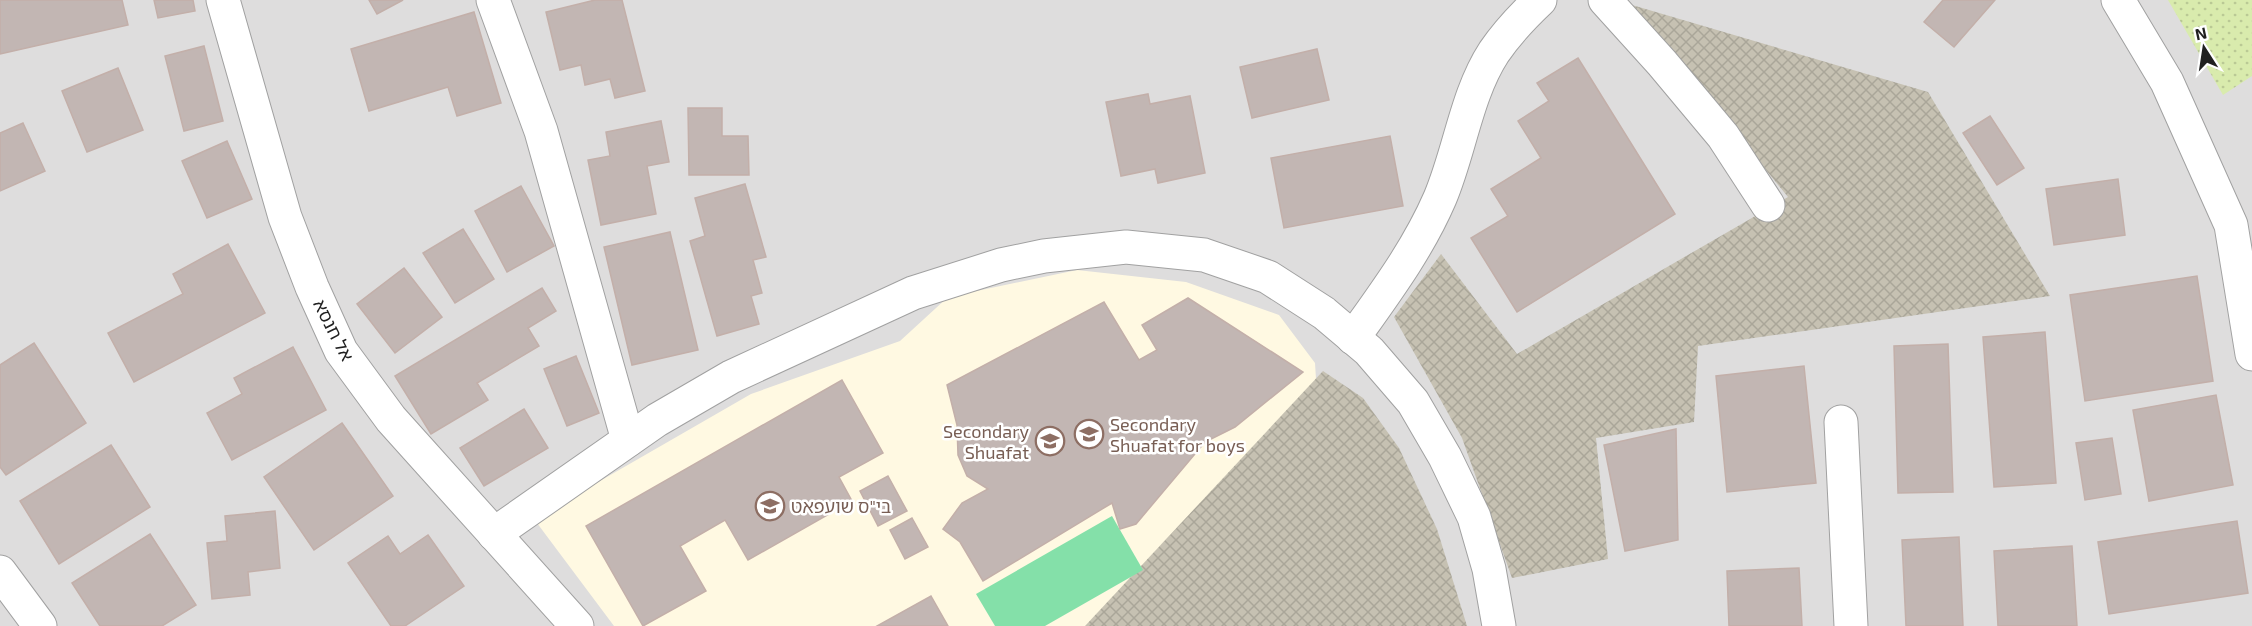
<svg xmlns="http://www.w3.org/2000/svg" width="2252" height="626" font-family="'Exo 2','Noto Sans Hebrew',sans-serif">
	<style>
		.residential { fill: #dedddd }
		.education { fill: #fff9e2 }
		.construction { fill: url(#construction-cross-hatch) }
		.grass { fill: url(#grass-dots) }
		.pitch { fill: #84e0a9 }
		.building { fill: #c2b6b3; stroke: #c3afa9; stroke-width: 1.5 }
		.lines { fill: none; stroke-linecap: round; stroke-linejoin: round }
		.minor-casing { stroke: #a1a1a1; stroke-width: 35 }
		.minor { stroke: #fff; stroke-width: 33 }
		.labels { text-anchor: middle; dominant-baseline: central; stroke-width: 5; stroke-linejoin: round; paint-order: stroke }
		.street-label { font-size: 18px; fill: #202020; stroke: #fff }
		.education-label { font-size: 18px; fill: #785e54; stroke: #fff; text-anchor: start }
	</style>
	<defs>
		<pattern id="construction-cross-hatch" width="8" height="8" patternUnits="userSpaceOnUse" patternTransform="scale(1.5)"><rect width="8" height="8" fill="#c6c1b2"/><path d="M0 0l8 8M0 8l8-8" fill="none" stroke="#aaa699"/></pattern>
		<pattern id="grass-dots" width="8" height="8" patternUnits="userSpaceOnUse" patternTransform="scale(1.5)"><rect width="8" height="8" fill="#d9ebad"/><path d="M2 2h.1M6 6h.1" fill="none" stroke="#bac995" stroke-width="1.8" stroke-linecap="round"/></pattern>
	</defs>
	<rect width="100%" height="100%" fill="#f1ebe7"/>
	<rect class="residential" x="0" y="0" width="2252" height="626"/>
	<path class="education" d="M1077,270L1186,282L1279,315L1315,363L1317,395L1094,626H614L534,519L751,394L900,341L948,297Z"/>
	<g class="construction">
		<path d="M1632,5L1928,92L2050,296L1698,346L1694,422L1596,438L1608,559L1512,578L1462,438L1394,317L1441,254L1517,354L1788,197Z"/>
		<path d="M1323,371L1363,398L1399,448L1437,529L1467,626H1085Z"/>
	</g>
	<path class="grass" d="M2168,0H2252V76L2223,95Z"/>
	<path class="pitch" d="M1112,516L1143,570L1045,626H995L976,594Z"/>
	<g class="building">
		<path d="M0,0H122L128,25L0,54Z"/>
		<path d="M154,0H193L195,11L158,18Z"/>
		<path d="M369,0H403L377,14Z"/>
		<path d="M595,0H622L645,91L615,98L610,79L585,85L581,65L560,70L546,12Z"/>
		<path d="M1943,0H1995L1954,47L1924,22Z"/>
		<path d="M474,12L501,103L457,116L448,87L369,111L351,49Z"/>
		<path d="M204,46L223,121L184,131L165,56Z"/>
		<path d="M1317,49L1329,100L1252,118L1240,67Z"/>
		<path d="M1578,58L1675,214L1517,312L1471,238L1508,216L1491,189L1541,158L1518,121L1549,101L1537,83Z"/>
		<path d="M118,68L143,130L87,152L62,91Z"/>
		<path d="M1148,94L1150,104L1190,96L1205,173L1158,183L1155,169L1121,176L1106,102Z"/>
		<path d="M688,108H722V136H748L749,175H689Z"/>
		<path d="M1990,116L2024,168L1997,185L1963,133Z"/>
		<path d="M661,121L669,162L647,166L656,214L601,225L588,160L610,156L606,132Z"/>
		<path d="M23,123L45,171L0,191V133Z"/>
		<path d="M1390,136L1403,206L1284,228L1271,158Z"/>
		<path d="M227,141L252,199L207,218L182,161Z"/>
		<path d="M2118,179L2125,235L2054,245L2046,189Z"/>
		<path d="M745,184L766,257L753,260L762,293L751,296L759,324L717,336L690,241L705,236L695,198Z"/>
		<path d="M521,186L554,246L507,272L475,211Z"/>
		<path d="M463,229L494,279L455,303L423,253Z"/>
		<path d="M670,232L698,350L632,365L604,247Z"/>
		<path d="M228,244L265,313L134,382L108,333L183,294L173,274Z"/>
		<path d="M404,268L442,317L395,353L357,304Z"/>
		<path d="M2197,276L2213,381L2085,401L2070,295Z"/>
		<path d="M542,288L556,311L528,328L539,346L477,383L488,400L431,434L395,376Z"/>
		<path d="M1188,298L1303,372L1235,427L1205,442L1136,524L1120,529L1112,503L983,581L960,542L943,529L962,503L988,489L967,476L958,455L957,425L947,385L1104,302L1139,360L1157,350L1142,325Z"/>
		<path d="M2045,332L2056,483L1994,487L1983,337Z"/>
		<path d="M34,343L86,423L6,475L0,467V365Z"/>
		<path d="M1948,344L1953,492L1898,493L1894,346Z"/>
		<path d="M293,347L326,410L232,460L207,413L242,394L234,378Z"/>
		<path d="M576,356L599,413L567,426L544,369Z"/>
		<path d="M1804,366L1816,483L1727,492L1716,376Z"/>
		<path d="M842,380L883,453L839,477L852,501L748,560L725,520L680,546L706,591L643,626L586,526Z"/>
		<path d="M2216,395L2233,485L2149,501L2133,410Z"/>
		<path d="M524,409L548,448L484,486L460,448Z"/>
		<path d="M342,423L393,496L314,550L264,477Z"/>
		<path d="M1676,429L1678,540L1625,551L1604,445Z"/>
		<path d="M2112,438L2121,494L2085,500L2076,443Z"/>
		<path d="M111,445L150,507L59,564L20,501Z"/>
		<path d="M888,476L907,511L878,526L860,491Z"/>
		<path d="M275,511L280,568L248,572L250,595L212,599L207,543L227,541L225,516Z"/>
		<path d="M912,518L928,547L905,559L890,530Z"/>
		<path d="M2237,521L2248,593L2109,614L2098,542Z"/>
		<path d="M150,534L196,605L162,626H100L72,583Z"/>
		<path d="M428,535L464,586L405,626H391L348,563L388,536L400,554Z"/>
		<path d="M1959,537L1963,626H1906L1902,540Z"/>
		<path d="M2072,546L2077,626H1998L1994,551Z"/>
		<path d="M1799,568L1802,626H1729L1727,571Z"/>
		<path d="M931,596L948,626H877Z"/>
	</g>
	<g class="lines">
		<g class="minor-casing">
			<g id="minor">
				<path d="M223,0L285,217L312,287L341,351L391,419L577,626"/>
				<path d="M493,0L541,131L628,440"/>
				<path d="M1605,0L1662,63L1723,136L1768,205"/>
				<path d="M2118,0L2167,82L2231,225L2252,354"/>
				<path d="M1353,338C1385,293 1418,249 1440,198C1460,151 1466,95 1494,52C1507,33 1523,16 1540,0"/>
				<path d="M1841,422L1851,626"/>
				<path d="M494,534L657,420L731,377L913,293L1001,265L1044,256L1126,247L1204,255L1268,277L1324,313L1369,351L1413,402L1445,457L1474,517L1489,569L1499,626"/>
				<path d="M0,572L40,626"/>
			</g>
		</g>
		<use href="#minor" class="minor"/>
	</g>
	<defs>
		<g id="school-ring" transform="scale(1.5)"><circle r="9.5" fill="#fff" stroke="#8d6e63" stroke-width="1.5"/><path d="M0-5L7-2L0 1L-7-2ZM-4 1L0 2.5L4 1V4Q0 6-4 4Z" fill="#8d6e63"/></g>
	</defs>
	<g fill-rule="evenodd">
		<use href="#school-ring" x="1089" y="434"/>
		<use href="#school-ring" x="1050" y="441"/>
		<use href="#school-ring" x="770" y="506"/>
	</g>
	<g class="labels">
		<g class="street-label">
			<text transform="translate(334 330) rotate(63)">אל חנסא</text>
		</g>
		<g class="education-label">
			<text x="1110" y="424">Secondary<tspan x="1110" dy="21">Shuafat for boys</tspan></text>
			<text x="1029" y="431" text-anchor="end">Secondary<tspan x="1029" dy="21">Shuafat</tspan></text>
			<text x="791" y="506">בי"ס שועפאט</text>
		</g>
	</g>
	<g transform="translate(2204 48) rotate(348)" stroke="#ffffff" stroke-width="4.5" paint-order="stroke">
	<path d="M0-4.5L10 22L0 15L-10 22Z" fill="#202020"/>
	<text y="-9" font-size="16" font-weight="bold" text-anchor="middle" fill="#202020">N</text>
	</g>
</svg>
